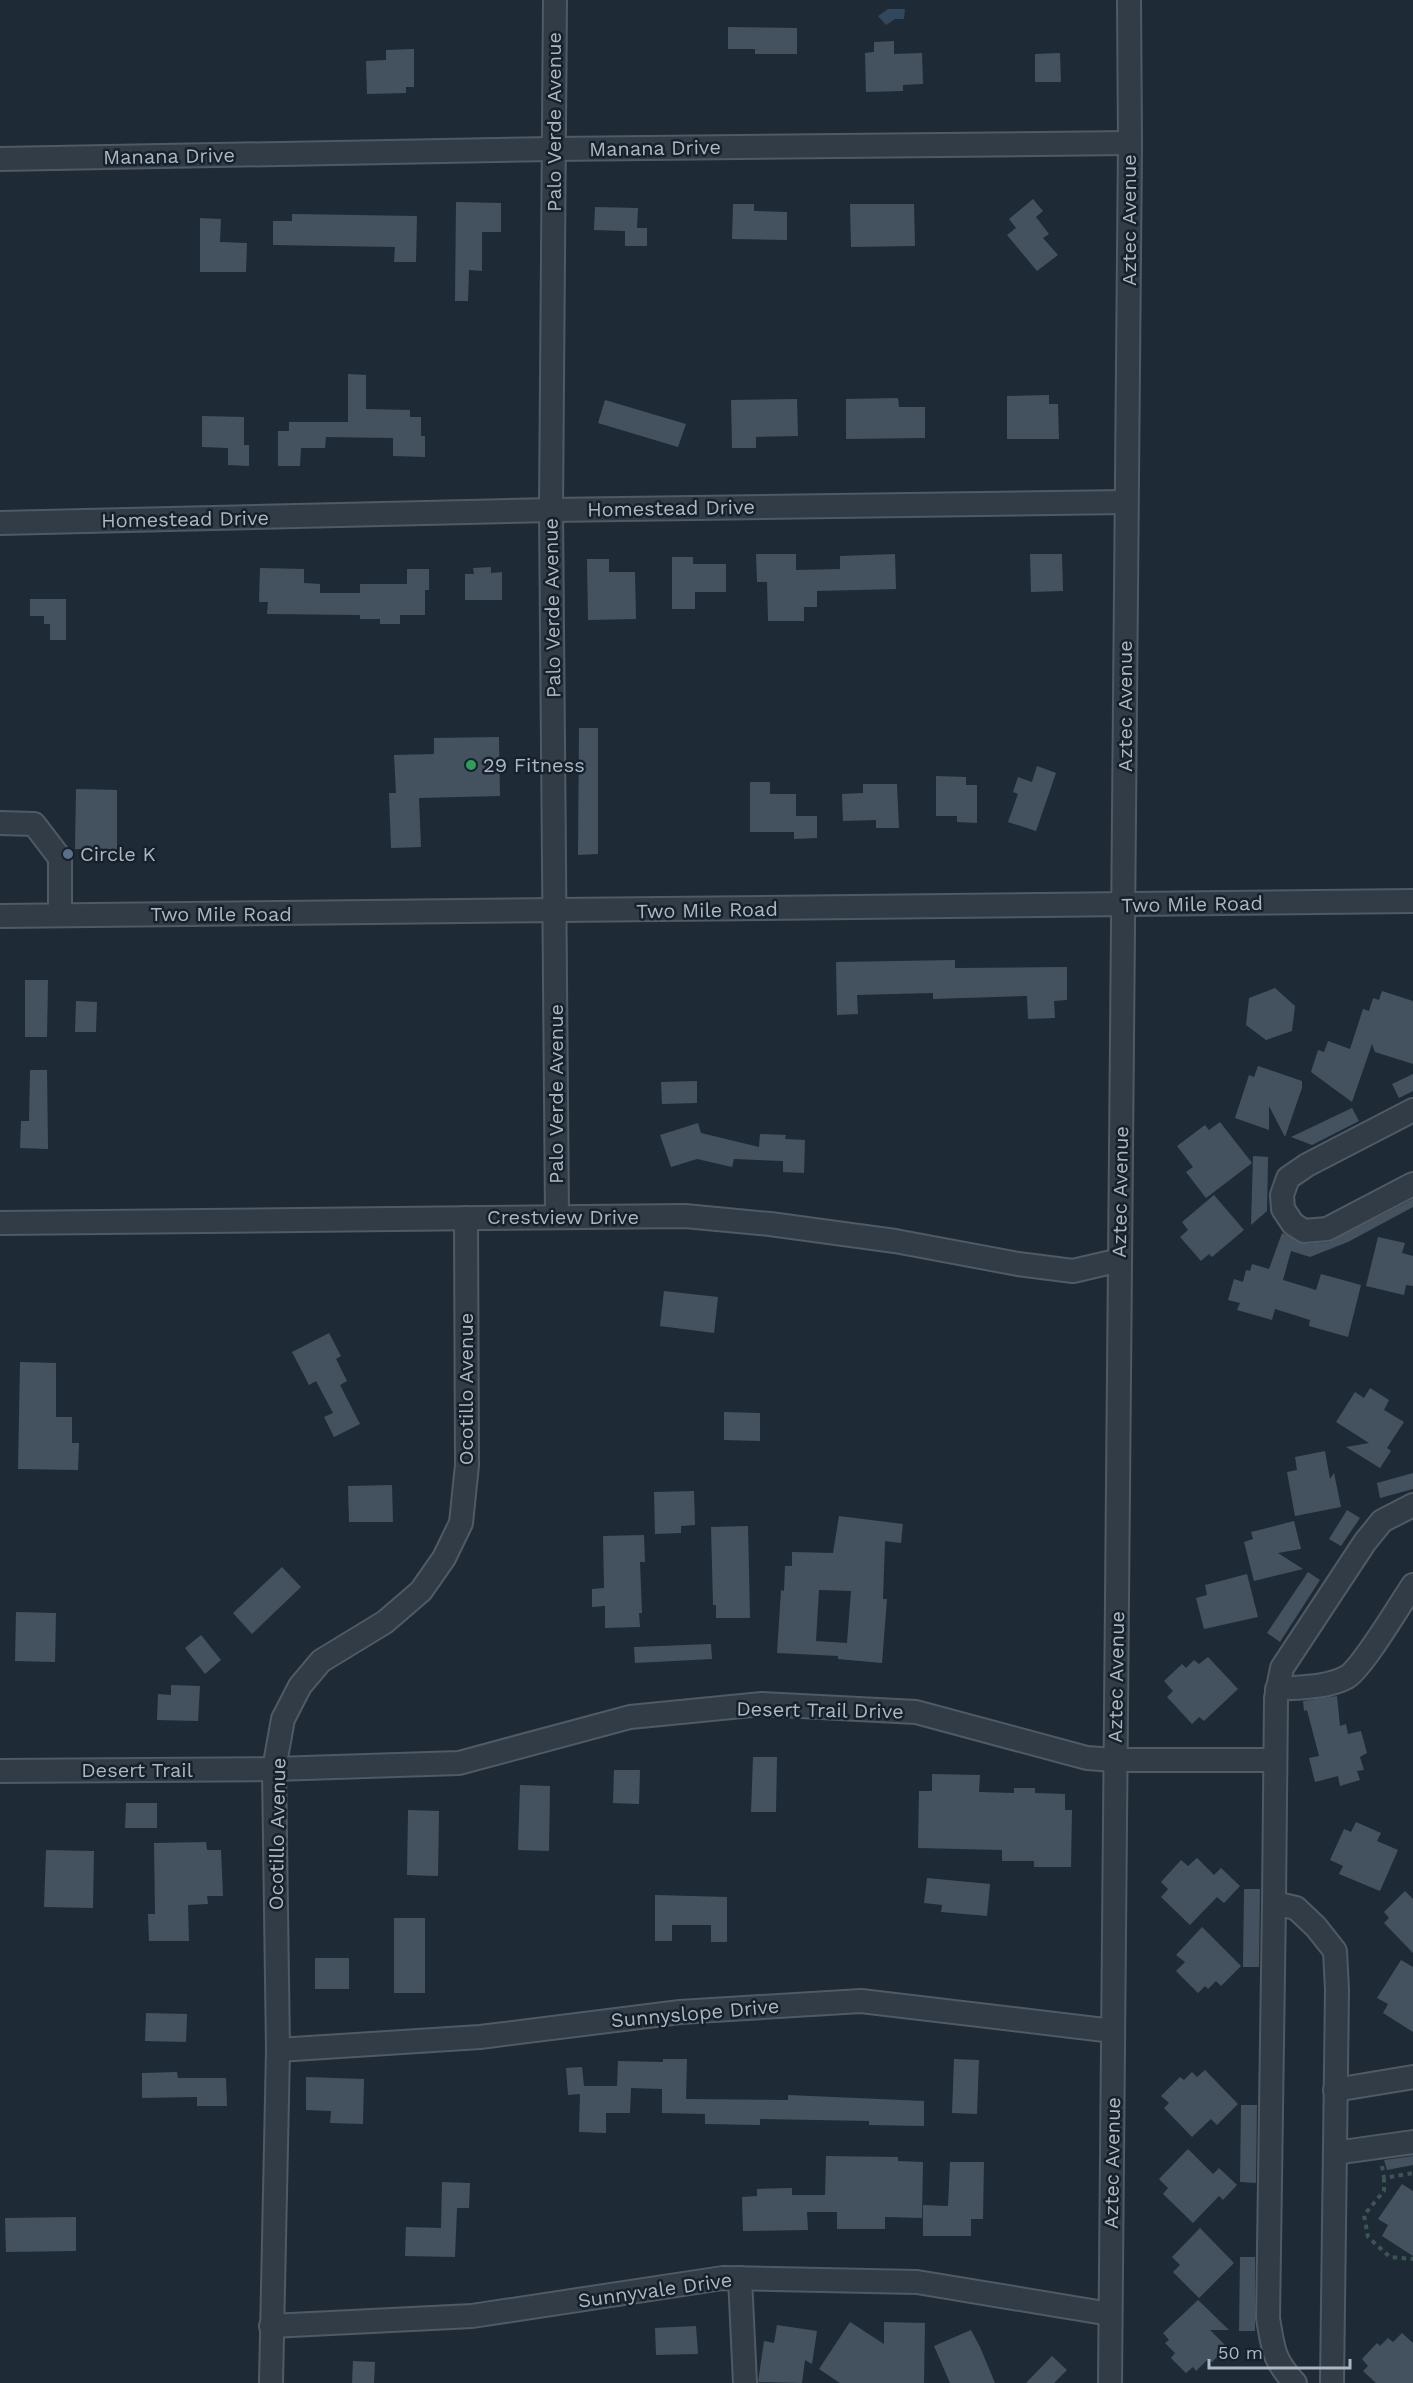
<svg xmlns="http://www.w3.org/2000/svg" width="1413" height="2383" font-family="'Work Sans',sans-serif">
	<style>
		.water { fill: #30485e }
		.building { fill: #445260; fill-rule: evenodd }
		.lines { fill: none; stroke-linecap: round; stroke-linejoin: round }
		.minor-casing { stroke: #4f5a65; stroke-width: 26 }
		.path { stroke: #3d5454; stroke-width: 4; stroke-dasharray: 4.5 4.5; stroke-linecap: butt }
		.minor { stroke: #323c47; stroke-width: 22 }
		.leisure-dot { fill: #2e9e5b; stroke: #17212b; stroke-width: 2 }
		.service-dot { fill: #5c6f8a; stroke: #17212b; stroke-width: 2 }
		.labels { text-anchor: middle; dominant-baseline: central; stroke-width: 5; stroke-linejoin: round; paint-order: stroke }
		.street-label { font-size: 20px; fill: #abb7c4; stroke: #17212b }
		.poi-label { font-size: 20px; fill: #abb7c4; stroke: #17212b; text-anchor: start }
	</style>
	<rect width="100%" height="100%" fill="#1e2b36"/>
	<path class="water" d="M888,9H905L904,19H895L886,25L878,16Z"/>
	<g class="building">
		<path d="M728,27L797,28V54H755V49H728Z"/>
		<path d="M894,41V54L922,53L923,84L903,85V91L866,92L865,53L874,52V42Z"/>
		<path d="M414,49V87H406V93L367,94L366,61L386,60V50Z"/>
		<path d="M1060,53L1061,82H1035V54Z"/>
		<path d="M1033,199L1043,211L1036,217L1049,234L1043,238L1058,255L1037,271L1007,235L1016,228L1009,219Z"/>
		<path d="M456,202L501,203V232H482V271L469,270L468,301H455Z"/>
		<path d="M733,204H754V211L787,212V240L732,239Z"/>
		<path d="M850,204H914L915,246L851,247Z"/>
		<path d="M595,207L638,208L637,228H647V246H625V231L594,230Z"/>
		<path d="M292,214L417,216L416,262H394L395,247L273,245V221H292Z"/>
		<path d="M200,218L221,219L220,242L247,243L246,272H200Z"/>
		<path d="M348,374L366,375V409L410,410V417H421V436H425V457L393,456V438L326,437L325,448H301L300,466H278V431H289V422H348Z"/>
		<path d="M1049,395V404H1058L1059,439H1007V396Z"/>
		<path d="M898,398L899,407H925V438L846,439V399Z"/>
		<path d="M797,399L798,436L756,437V448H732L731,400Z"/>
		<path d="M605,400L686,424L678,447L598,423Z"/>
		<path d="M202,416L244,417V445H249V466L228,465V448L202,447Z"/>
		<path d="M756,554H796V570L840,569V556L895,554L896,589L817,591V607H804V621H768L767,582H757Z"/>
		<path d="M1030,554H1062L1063,591L1031,592Z"/>
		<path d="M672,557H693V564H726V592H695V609H672Z"/>
		<path d="M587,559H609V572H635L636,619L588,620Z"/>
		<path d="M491,567V573L502,572V600H465V574H474L473,568Z"/>
		<path d="M260,568L304,569V583L320,584V593H360V584H407V569H429V590H425V615H400V624H380V619H360V615L267,614L268,602H259Z"/>
		<path d="M30,599H66V640H50V624H44V616H30Z"/>
		<path d="M579,728H598V854L578,855Z"/>
		<path d="M499,737L500,796L419,798L421,847L391,848L389,793H396L394,755L434,754V738Z"/>
		<path d="M1037,766L1056,773L1036,831L1008,822L1018,794L1013,792L1018,777L1032,782Z"/>
		<path d="M936,776L966,777V785H977V823L957,822V816H936Z"/>
		<path d="M750,782H770V794H796V816H817V838L794,839V832H750Z"/>
		<path d="M863,784H897L899,828H876V820L843,821L842,794L863,793Z"/>
		<path d="M76,789L117,790V849H75Z"/>
		<path d="M955,960V968L1067,967V1000L1054,1001L1055,1018L1028,1019L1027,996L933,999V993L857,995L858,1014L837,1015L836,962Z"/>
		<path d="M25,980H48L47,1037H25Z"/>
		<path d="M1275,988L1295,1006L1292,1031L1266,1040L1246,1025L1249,998Z"/>
		<path d="M1382,991L1413,1001V1064L1375,1052L1372,1044L1352,1102L1311,1072L1318,1050L1324,1052L1328,1041L1350,1049L1363,1009L1369,1011L1373,998L1379,1000Z"/>
		<path d="M76,1001L97,1002L96,1032H75Z"/>
		<path d="M1258,1066L1302,1081V1088L1285,1137L1269,1106V1130L1235,1118L1249,1075L1254,1077Z"/>
		<path d="M30,1070H47L48,1149L20,1148L21,1121H29Z"/>
		<path d="M1413,1074V1091L1399,1098L1392,1084Z"/>
		<path d="M697,1081V1103L662,1104L661,1082Z"/>
		<path d="M1352,1108L1359,1121L1312,1145L1291,1137Z"/>
		<path d="M1220,1122L1252,1163L1206,1198L1186,1172L1193,1167L1177,1146L1205,1125L1209,1130Z"/>
		<path d="M698,1123L701,1133L759,1147L760,1134L786,1135L785,1139L805,1140L804,1173L783,1172V1161L734,1159L732,1167L697,1159L671,1167L660,1135Z"/>
		<path d="M1253,1156L1268,1157L1267,1211L1251,1225Z"/>
		<path d="M1214,1195L1244,1230L1212,1257L1209,1254L1201,1261L1180,1237L1188,1230L1182,1222Z"/>
		<path d="M1413,1199V1207L1348,1242L1310,1257L1291,1251L1283,1280L1316,1290L1321,1274L1361,1285L1348,1337L1309,1326L1310,1320L1275,1309L1272,1320L1237,1310L1240,1303L1228,1300L1234,1279L1243,1282L1246,1270L1250,1271L1252,1264L1269,1269L1282,1233L1304,1244L1329,1242Z"/>
		<path d="M1378,1237L1405,1243L1402,1253L1413,1256V1286L1406,1285L1404,1295L1366,1286Z"/>
		<path d="M664,1291L718,1297L714,1333L660,1326Z"/>
		<path d="M329,1333L341,1356L336,1359L347,1381L340,1385L360,1424L334,1437L324,1417L333,1413L316,1381L309,1385L292,1352Z"/>
		<path d="M20,1362L56,1363V1417H72V1443H79L78,1470L18,1469Z"/>
		<path d="M1370,1388L1389,1400L1384,1410L1404,1422L1387,1448L1391,1451L1380,1468L1346,1447L1369,1443L1336,1422L1355,1392L1364,1398Z"/>
		<path d="M724,1412L760,1413V1441L724,1440Z"/>
		<path d="M1325,1451L1330,1479L1334,1473L1341,1507L1295,1516L1287,1472L1297,1470L1295,1457Z"/>
		<path d="M1413,1473V1489L1380,1498L1377,1483Z"/>
		<path d="M392,1485L393,1522H349L348,1486Z"/>
		<path d="M694,1491L695,1525L681,1526V1533L655,1534L654,1492Z"/>
		<path d="M1347,1510L1360,1518L1341,1546L1329,1539Z"/>
		<path d="M839,1516L903,1524L901,1543L885,1541L883,1599H887L882,1663L838,1659V1656L777,1653L781,1590L784,1591L785,1566H792V1552L833,1553ZM819,1590L851,1591L847,1643L816,1641Z"/>
		<path d="M1294,1521L1301,1549L1278,1553L1303,1569L1254,1581L1244,1542L1253,1539L1251,1532Z"/>
		<path d="M748,1526L750,1618H716V1605H713L711,1527Z"/>
		<path d="M644,1535L645,1562H640L642,1613H639L640,1627L605,1628V1606L592,1607V1589L604,1588L603,1536Z"/>
		<path d="M282,1567L301,1587L252,1634L233,1613Z"/>
		<path d="M1308,1572L1320,1580L1280,1642L1267,1633Z"/>
		<path d="M1247,1574L1258,1617L1204,1629L1196,1598L1207,1595L1205,1585Z"/>
		<path d="M16,1612L56,1613L55,1662L15,1661Z"/>
		<path d="M201,1635L221,1660L205,1674L185,1648Z"/>
		<path d="M711,1644L712,1659L635,1663L634,1647Z"/>
		<path d="M1208,1657L1238,1689L1204,1721L1199,1717L1192,1724L1167,1697L1173,1691L1164,1681L1182,1664L1186,1668L1194,1660L1199,1664Z"/>
		<path d="M171,1685L200,1686L198,1721L157,1720L158,1694L171,1695Z"/>
		<path d="M1337,1696L1340,1726L1346,1724L1348,1734L1361,1731L1367,1753L1360,1757L1364,1770L1357,1771L1360,1780L1340,1786L1338,1776L1315,1782L1309,1758L1319,1756L1307,1710L1304,1711L1303,1701Z"/>
		<path d="M753,1757H777L776,1812H751Z"/>
		<path d="M614,1770H640L639,1804L613,1803Z"/>
		<path d="M932,1774L980,1775L979,1792L1014,1793V1788H1035V1793L1065,1794V1810H1072L1071,1867H1034V1861H1002V1850L918,1848L919,1791H932Z"/>
		<path d="M520,1785L550,1786L549,1851L518,1850Z"/>
		<path d="M126,1803H157V1828H125Z"/>
		<path d="M408,1810L439,1811L438,1876L407,1875Z"/>
		<path d="M1356,1822L1381,1833L1377,1841L1398,1850L1380,1891L1339,1874L1343,1866L1330,1860L1344,1829L1351,1832Z"/>
		<path d="M206,1842L207,1850H221L223,1896H207L208,1904L188,1905L189,1941H149L148,1914H155L154,1843Z"/>
		<path d="M46,1850L94,1851L93,1908L44,1907Z"/>
		<path d="M1197,1858L1214,1875L1221,1868L1240,1886L1224,1903L1217,1897L1190,1925L1161,1897L1168,1889L1161,1882L1181,1860L1188,1866Z"/>
		<path d="M927,1878L990,1884L987,1916L941,1912L942,1905L924,1903Z"/>
		<path d="M1244,1889H1260L1259,1967H1243Z"/>
		<path d="M1405,1891L1413,1899V1953L1384,1923L1389,1918L1384,1912Z"/>
		<path d="M655,1895L727,1897V1942H711V1925H672V1941H655Z"/>
		<rect x="394" y="1918" width="31" height="75"/>
		<path d="M1202,1927L1241,1966L1221,1986L1216,1981L1208,1989L1205,1986L1198,1993L1176,1971L1185,1962L1176,1955Z"/>
		<rect x="315" y="1958" width="34" height="31"/>
		<path d="M1401,1960L1413,1967V2032L1383,2013L1388,2004L1377,1998Z"/>
		<path d="M146,2013L187,2014L186,2042L145,2041Z"/>
		<path d="M663,2059H687L686,2099L788,2100V2095L924,2101V2126L869,2125V2121L760,2119V2125L705,2124V2114L662,2113V2089L631,2088L630,2113H606V2133L579,2132L580,2094L568,2095L566,2068L582,2067L584,2086H617L618,2061L663,2062Z"/>
		<path d="M954,2059L979,2060L977,2114L952,2113Z"/>
		<path d="M1205,2070L1238,2104L1217,2125L1211,2119L1192,2137L1164,2108L1169,2103L1161,2096L1180,2077L1184,2080L1192,2072L1197,2077Z"/>
		<path d="M177,2072L178,2078H226L227,2106H197V2097L142,2098V2073Z"/>
		<path d="M306,2077L364,2079L363,2124L330,2123L331,2111L306,2110Z"/>
		<path d="M1241,2105H1257L1256,2183L1240,2182Z"/>
		<path d="M1188,2149L1213,2174L1219,2168L1237,2185L1223,2200L1219,2196L1193,2223L1163,2194L1168,2188L1159,2179Z"/>
		<path d="M826,2156L898,2157V2161L923,2162L922,2218L885,2217V2229H837V2212H807L808,2230L743,2231L742,2197L757,2196V2189L792,2188V2195H825Z"/>
		<path d="M1413,2156V2165L1387,2170L1384,2160Z"/>
		<path d="M950,2162H984L983,2219H971V2236H923V2205L948,2206Z"/>
		<path d="M442,2182L470,2183L469,2208H457L455,2257L405,2256L406,2227L441,2228Z"/>
		<path d="M1402,2184L1413,2191V2256L1382,2236L1388,2225L1378,2219Z"/>
		<path d="M76,2217V2251L6,2252L5,2218Z"/>
		<path d="M1200,2228L1234,2263L1199,2298L1173,2272L1180,2265L1172,2257Z"/>
		<path d="M1240,2257H1255V2331H1239Z"/>
		<path d="M1198,2300L1229,2330H1210L1227,2347L1212,2362L1207,2360L1196,2371L1193,2367L1186,2373L1171,2358L1175,2353L1165,2343L1169,2340L1163,2333Z"/>
		<path d="M850,2322L884,2344V2322L925,2323L924,2383H840L819,2369Z"/>
		<path d="M777,2325L817,2331L812,2364L805,2360L802,2383L758,2382L764,2341L774,2343Z"/>
		<path d="M696,2326L698,2354L656,2355L655,2328Z"/>
		<path d="M971,2330L980,2347L995,2383H950L934,2346Z"/>
		<path d="M1402,2333L1413,2343V2383H1376L1363,2371L1368,2366L1362,2359L1377,2343L1380,2346L1388,2338L1393,2342Z"/>
		<path d="M1052,2356L1067,2370L1054,2383H1026Z"/>
		<path d="M353,2361L375,2362L374,2383H352Z"/>
	</g>
	<g class="lines">
		<g class="minor-casing">
			<g id="minor">
				<path d="M555,0L551,510L557,1216"/>
				<path d="M0,159L553,149L1130,143"/>
				<path d="M0,523L551,510L1126,502"/>
				<path d="M0,823L34,824L60,858V914"/>
				<path d="M0,916L1413,901"/>
				<path d="M1413,1110L1307,1165L1288,1178L1282,1195L1283,1209L1293,1224L1304,1231L1327,1229L1413,1184"/>
				<path d="M0,1223L685,1216L770,1224L895,1241L1018,1264L1073,1271L1120,1260"/>
				<path d="M1277,1689C1299,1687 1327,1688 1347,1677C1363,1667 1400,1604 1413,1585"/>
				<path d="M0,1771L274,1769L459,1763L630,1717L762,1704L916,1712L1087,1758L1115,1760H1274"/>
				<path d="M1274,1903L1268,2318C1273,2348 1273,2360 1295,2383"/>
				<path d="M278,2050L480,2037L680,2012L861,2001L1113,2031"/>
				<path d="M1335,2090L1413,2077"/>
				<path d="M1335,2153L1413,2142"/>
				<path d="M740,2278L745,2383"/>
				<path d="M271,2326L472,2316L723,2278L917,2282L1110,2314"/>
				<path d="M271,2383L278,2050L274,1769L283,1719L300,1686L321,1661L385,1622L421,1591L444,1558L461,1523L467,1465L466,1218"/>
				<path d="M1110,2383L1130,143L1129,0"/>
				<path d="M1332,2383L1337,1990L1335,1951L1316,1927L1296,1908L1274,1903L1276,1698L1282,1668L1365,1542L1382,1521L1413,1505"/>
			</g>
		</g>
		<g class="path">
			<path d="M1382,2166L1384,2178L1413,2173"/>
			<path d="M1384,2178V2191L1364,2215L1368,2237L1390,2257L1413,2259"/>
		</g>
		<use href="#minor" class="minor"/>
	</g>
	<circle class="leisure-dot" cx="471" cy="765" r="6"/>
	<circle class="service-dot" cx="68" cy="854" r="6"/>
	<g class="labels">
		<g class="street-label">
			<text transform="translate(554 122) rotate(-90)">Palo Verde Avenue</text>
			<text transform="translate(655 148) rotate(-1)">Manana Drive</text>
			<text transform="translate(169 156) rotate(-1)">Manana Drive</text>
			<text transform="translate(1129 220) rotate(-90)">Aztec Avenue</text>
			<text transform="translate(671 508) rotate(-1)">Homestead Drive</text>
			<text transform="translate(185 519) rotate(-1)">Homestead Drive</text>
			<text transform="translate(552 608) rotate(-91)">Palo Verde Avenue</text>
			<text transform="translate(1125 706) rotate(-90)">Aztec Avenue</text>
			<text transform="translate(1192 904) rotate(-1)">Two Mile Road</text>
			<text transform="translate(707 910) rotate(-1)">Two Mile Road</text>
			<text x="221" y="914">Two Mile Road</text>
			<text transform="translate(556 1094) rotate(-90)">Palo Verde Avenue</text>
			<text transform="translate(1120 1192) rotate(-89)">Aztec Avenue</text>
			<text x="563" y="1217">Crestview Drive</text>
			<text transform="translate(466 1389) rotate(-90)">Ocotillo Avenue</text>
			<text transform="translate(1116 1677) rotate(-89)">Aztec Avenue</text>
			<text transform="translate(820 1710) rotate(1)">Desert Trail Drive</text>
			<text x="137" y="1770">Desert Trail</text>
			<text transform="translate(277 1834) rotate(-89)">Ocotillo Avenue</text>
			<text transform="translate(695 2013) rotate(-5)">Sunnyslope Drive</text>
			<text transform="translate(1112 2163) rotate(-89)">Aztec Avenue</text>
			<text transform="translate(655 2290) rotate(-8)">Sunnyvale Drive</text>
		</g>
		<g class="poi-label">
			<text x="483" y="765">29 Fitness</text>
			<text x="80" y="854">Circle K</text>
		</g>
	</g>
	<path d="M1209 2359v9h141v-9" fill="none" stroke="#abb7c4" stroke-width="3"/>
	<text x="1218" y="2359" font-size="18" fill="#abb7c4" stroke="#17212b" stroke-width="4.5" paint-order="stroke">50 m</text>
</svg>
